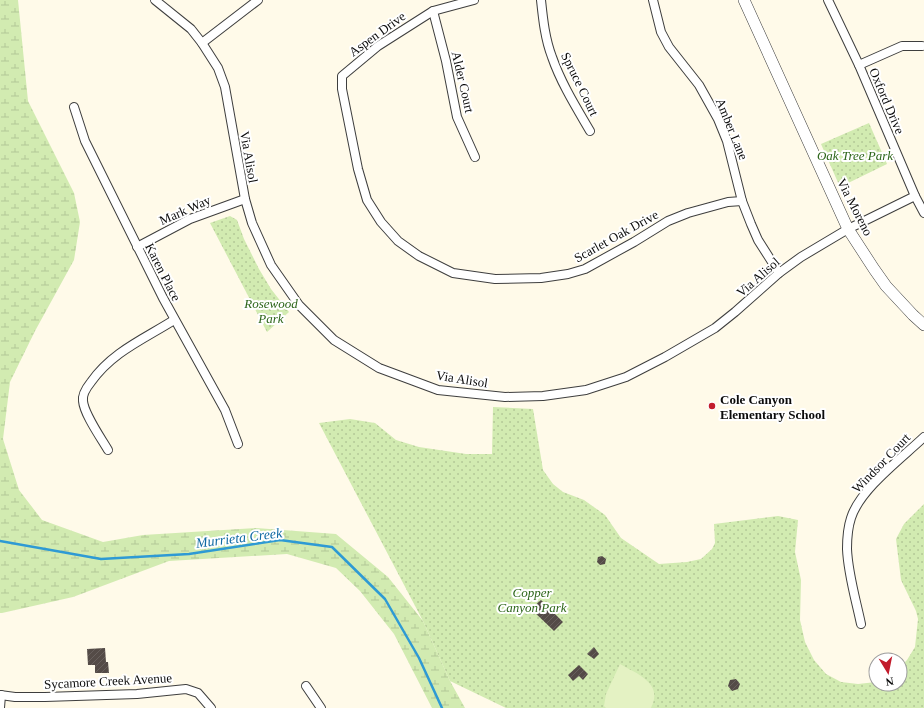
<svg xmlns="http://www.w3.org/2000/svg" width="924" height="708" font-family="'Times New Roman',serif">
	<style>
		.wetland { fill: url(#wetland-marsh) }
		.park { fill: url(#park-dots) }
		.pitch { fill: #e4f2c3 }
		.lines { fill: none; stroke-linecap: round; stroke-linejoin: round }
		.stream { stroke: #2e9ad4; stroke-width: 2.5 }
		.building { fill: url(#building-hatch) }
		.minor-casing { stroke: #3e3e3e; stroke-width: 10 }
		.tertiary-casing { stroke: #3e3e3e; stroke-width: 12 }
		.minor { stroke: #fff; stroke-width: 8 }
		.tertiary { stroke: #fff; stroke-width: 11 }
		.poi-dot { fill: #c21c2c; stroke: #fff; stroke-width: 1.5 }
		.labels { text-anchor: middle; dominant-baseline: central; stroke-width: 4; stroke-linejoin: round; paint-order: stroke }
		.street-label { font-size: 13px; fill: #0b0b0b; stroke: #fff }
		.park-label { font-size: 13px; font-style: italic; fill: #2c6519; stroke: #fff }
		.poi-label { font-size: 13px; font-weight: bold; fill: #0b0b0b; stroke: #fff; text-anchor: start }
		.water-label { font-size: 14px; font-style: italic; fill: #0f69a3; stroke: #fff }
	</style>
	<defs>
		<pattern id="wetland-marsh" width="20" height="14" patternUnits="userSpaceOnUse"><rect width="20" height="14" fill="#d2ebb1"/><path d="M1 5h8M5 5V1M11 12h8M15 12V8" fill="none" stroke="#b3c897"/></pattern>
		<pattern id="park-dots" width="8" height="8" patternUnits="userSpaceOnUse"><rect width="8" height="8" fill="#d2ebb1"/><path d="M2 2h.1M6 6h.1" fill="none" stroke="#b3c897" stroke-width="1.8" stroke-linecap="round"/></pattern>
		<pattern id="building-hatch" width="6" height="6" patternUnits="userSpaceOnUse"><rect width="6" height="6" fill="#544b47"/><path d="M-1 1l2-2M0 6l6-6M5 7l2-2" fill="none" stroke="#68605d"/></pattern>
	</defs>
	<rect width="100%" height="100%" fill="#fffae9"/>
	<path class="wetland" d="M0,0H18L28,101L74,193L80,222L74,260L35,331L10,382L3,439L19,490L42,520L103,542L143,535L256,528L336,534L388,577L423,621L450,681L465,708H432L394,634L360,591L336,568L287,554L169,561L73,597L2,613H0Z"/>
	<g class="park">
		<path d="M869,123L887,164L840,187L821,144Z"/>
		<path d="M230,216L237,220L244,239L259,269L271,289L289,312L267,332L210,223Z"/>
		<path d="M493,407L533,409L543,470L553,484L563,492L584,500L605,515L621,538L659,564L687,562L701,559L712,549L715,543L714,524L778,516L798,520L795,552L801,580L800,620L805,642L814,660L826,674L841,682L858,684L876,682V684H900V667L907,660L915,647L918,619L916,611L901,580L896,539L904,524L924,504V708H506L450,681L423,621L319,423L350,419L375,423L396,440L419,447L466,454H492Z"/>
	</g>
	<path class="pitch" d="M620,664C637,674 664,683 651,708H606L604,706L606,694Z"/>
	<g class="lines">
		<path class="stream" d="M0,541L101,559L189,554L280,540L332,547L385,599L419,658L442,708"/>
	</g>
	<g class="building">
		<path d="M602,556L606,559L605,564L600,565L597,562L598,557Z"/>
		<path d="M541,600L563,622L554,631L531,609Z"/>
		<path d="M594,647L599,654L594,659L587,654Z"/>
		<path d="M105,648L106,662H108L109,673H95V665H88L87,649Z"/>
		<path d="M579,665L588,674L583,680L579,676L573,681L568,675Z"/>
		<path d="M736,679L740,684L738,689L732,691L728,686L730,680Z"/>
	</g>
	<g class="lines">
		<g class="minor-casing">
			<g id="minor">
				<path d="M155,0L191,29L202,43L218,68L225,87L245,199L252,223L271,265L299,305L334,340L379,368L438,390L505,397L543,396L586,390L626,377L665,357L715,328L735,312L779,273L801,257L848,229L915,196"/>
				<path d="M474,0L433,11L378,46L342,76V89L358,169L367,200L381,222L398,241L419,256L453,273L495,279L541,278L568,274L585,269L634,242L668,221L688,213L728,202L742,201"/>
				<path d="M541,0C543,19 545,39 552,57C561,83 576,107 590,131"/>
				<path d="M653,0L661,32L669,47L699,85L718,119L727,141L742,201L751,224L758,240L779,273"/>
				<path d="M828,0L859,65L915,196L924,213"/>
				<path d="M433,11L446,61L457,117L475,157"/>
				<path d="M202,43L258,0"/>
				<path d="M859,65L902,46H922"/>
				<path d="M74,107L85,141L163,298L225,410L238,444"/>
				<path d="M137,247L190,219L245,199"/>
				<path d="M108,450C101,438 84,414 83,401C82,395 87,387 91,382C112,352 144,339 174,320"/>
				<path d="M861,624C856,600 848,574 847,549C847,539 848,527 851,518C860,489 902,458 924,437"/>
				<path d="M306,686L321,708"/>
				<path d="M0,695L15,697H45L137,694L186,689L198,693L211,708"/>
				<path d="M0,708L1,695"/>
			</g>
		</g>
		<g class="tertiary-casing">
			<path id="tertiary" d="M744,0L848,229L874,269L886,286L913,315L924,325"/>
		</g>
		<use href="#minor" class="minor"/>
		<use href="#tertiary" class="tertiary"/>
	</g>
	<circle class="poi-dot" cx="712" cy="406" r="4"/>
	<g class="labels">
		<g class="street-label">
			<text transform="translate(377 34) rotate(-36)">Aspen Drive</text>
			<text transform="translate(463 82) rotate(77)">Alder Court</text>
			<text transform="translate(580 84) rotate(64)">Spruce Court</text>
			<text transform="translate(887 101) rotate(67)">Oxford Drive</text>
			<text transform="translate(732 129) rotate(68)">Amber Lane</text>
			<text transform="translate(249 157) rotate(80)">Via Alisol</text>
			<text transform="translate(855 207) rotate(63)">Via Moreno</text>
			<text transform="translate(185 210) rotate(-24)">Mark Way</text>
			<text transform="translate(616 236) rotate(-29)">Scarlet Oak Drive</text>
			<text transform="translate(163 272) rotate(63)">Karen Place</text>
			<text transform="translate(758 277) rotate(-41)">Via Alisol</text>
			<text transform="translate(462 379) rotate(9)">Via Alisol</text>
			<text transform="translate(881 463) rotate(-46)">Windsor Court</text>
			<text transform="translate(108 681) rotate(-3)">Sycamore Creek Avenue</text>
		</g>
		<g class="park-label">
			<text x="855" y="155">Oak Tree Park</text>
			<text x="271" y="303">Rosewood<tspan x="271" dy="15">Park</tspan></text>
			<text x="532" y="592">Copper<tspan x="532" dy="15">Canyon Park</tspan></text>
		</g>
		<g class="poi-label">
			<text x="720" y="399">Cole Canyon<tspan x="720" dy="15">Elementary School</tspan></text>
		</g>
		<g class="water-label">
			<text transform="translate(239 538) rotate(-7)">Murrieta Creek</text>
		</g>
	</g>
	<g transform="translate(888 672) rotate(170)"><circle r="19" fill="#ffffff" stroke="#9d9d9d"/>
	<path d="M0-3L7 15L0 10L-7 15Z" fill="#c21c2c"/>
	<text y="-6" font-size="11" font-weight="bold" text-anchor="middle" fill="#0b0b0b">N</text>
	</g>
</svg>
